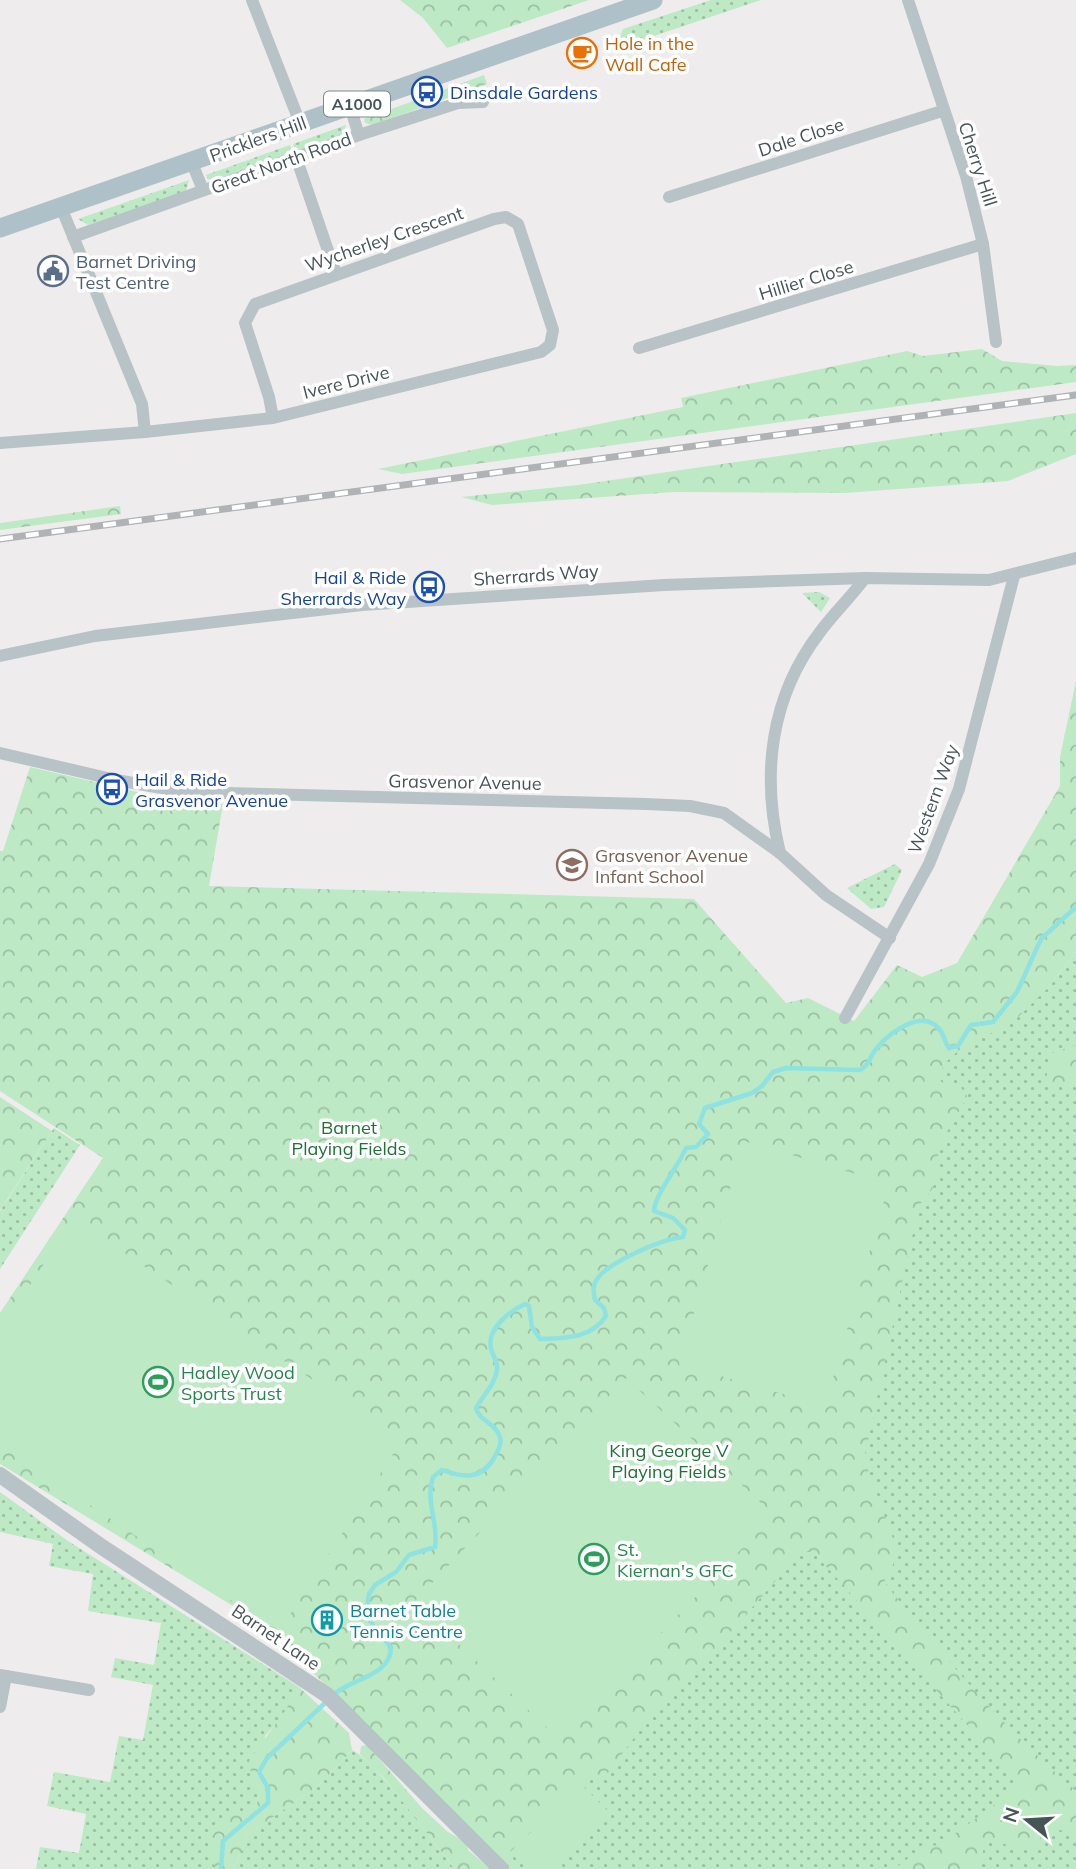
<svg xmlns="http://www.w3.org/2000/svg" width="1076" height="1869" font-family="Mulish,sans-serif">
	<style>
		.grass { fill: url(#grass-dots) }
		.forest { fill: url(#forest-crowns) }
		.pitch { fill: #bde9c5 }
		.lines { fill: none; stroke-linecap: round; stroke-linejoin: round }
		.stream { stroke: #8ee2e2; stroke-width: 4.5 }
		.minor { stroke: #b8c3c7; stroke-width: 12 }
		.tertiary { stroke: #b8c3c7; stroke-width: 16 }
		.primary { stroke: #aec1c9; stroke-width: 19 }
		.rail-casing { stroke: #afb3b6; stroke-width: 7 }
		.rail { stroke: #fff; stroke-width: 4.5; stroke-dasharray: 13; stroke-linecap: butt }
		.labels { text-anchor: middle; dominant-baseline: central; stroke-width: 7; stroke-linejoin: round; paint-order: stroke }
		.shield { fill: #fff; stroke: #7e8789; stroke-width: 2 }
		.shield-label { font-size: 16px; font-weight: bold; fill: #465357 }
		.food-label { font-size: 18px; fill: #c56008; stroke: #fff; text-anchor: start }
		.transit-label { font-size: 18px; fill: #164399; stroke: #fff; text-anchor: start }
		.street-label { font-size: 18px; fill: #465357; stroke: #fff }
		.service-label { font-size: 18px; fill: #4e5e75; stroke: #fff; text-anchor: start }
		.education-label { font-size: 18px; fill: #785e54; stroke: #fff; text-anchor: start }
		.park-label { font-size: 18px; fill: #1f7137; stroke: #fff }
		.leisure-label { font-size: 18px; fill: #27864d; stroke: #fff; text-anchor: start }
		.culture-label { font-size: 18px; fill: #0d838f; stroke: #fff; text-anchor: start }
	</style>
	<defs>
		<pattern id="grass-dots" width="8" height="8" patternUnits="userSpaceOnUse" patternTransform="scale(1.75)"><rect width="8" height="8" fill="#bde9c5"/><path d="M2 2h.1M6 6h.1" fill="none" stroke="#9bbfa3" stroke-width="1.8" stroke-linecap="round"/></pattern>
		<pattern id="forest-crowns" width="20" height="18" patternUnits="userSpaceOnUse" patternTransform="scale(1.75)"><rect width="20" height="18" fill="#bde9c5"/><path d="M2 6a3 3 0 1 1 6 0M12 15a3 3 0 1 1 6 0" fill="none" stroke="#9bbfa3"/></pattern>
	</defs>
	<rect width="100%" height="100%" fill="#efeced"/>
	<g class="grass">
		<path d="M711,0H761L627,45L619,39L623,29Z"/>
		<path d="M346,125L344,134L296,152L293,144Z"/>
		<path d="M290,145L293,153L215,180L208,179L206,175Z"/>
		<path d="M189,180L186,191L88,225L78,219Z"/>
		<path d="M802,593L819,592L830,598L821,612Z"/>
		<path d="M895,864L902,870L884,907L871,909L847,888Z"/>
		<path d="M1076,952V1869H508L496,1854L929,1062L1048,988Z"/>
		<path d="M54,1128L80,1145L0,1269V1211Z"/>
		<path d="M0,1492L68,1541L299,1687L286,1713L265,1736L261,1794L256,1805L244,1811L215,1869H36L40,1847L79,1853L86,1814L47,1806L54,1772L110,1782L119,1736L143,1740L153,1685L111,1677L115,1658L154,1665L161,1623L88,1611L93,1574L49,1566L53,1544L0,1532Z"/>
		<path d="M352,1750C377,1761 433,1843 455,1869H234L248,1834L317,1787Z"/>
	</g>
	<g class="forest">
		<path d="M400,0H589L447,48L423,18Z"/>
		<path d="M484,75L487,84L373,125L365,123L364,119Z"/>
		<path d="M982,349L1002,361L1057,366L1076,365V382L402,474L378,469L683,407L681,398L907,351L923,356Z"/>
		<path d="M1076,413V454L1008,481L845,493L674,492L492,505L461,497L578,485Z"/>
		<path d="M120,506L121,514L0,530V523Z"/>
		<path d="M1076,681V952L1048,988L1015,1020L957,1052L944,1064L939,1079L943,1083L960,1086L967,1096C960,1112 947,1129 941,1145C932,1172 944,1182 919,1205L864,1459L895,1544L893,1565L884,1582C943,1656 1004,1729 1076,1791V1842L1061,1830C1039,1833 1042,1838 1030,1850L983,1839V1858L967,1869H894L927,1844L938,1846L1012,1792L1016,1780L818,1557L808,1551L801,1552L697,1670L652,1714L607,1774L585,1781L508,1854L522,1869H512L286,1646L284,1633L261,1623L0,1464V1313L103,1158L0,1091V851H3L30,767L150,795L223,804L209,886L694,899L786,1003L808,998L854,1021L897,965L922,977L957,963L1060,786V757Z"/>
		<path d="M1076,1045V1080L1058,1087L1046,1078L1052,1053Z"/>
		<path d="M0,1097L52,1131L0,1210Z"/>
		<path d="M299,1687L349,1733L352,1750L317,1787L248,1834L234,1869H215L208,1848C218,1818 230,1817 256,1805L261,1794L254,1789L249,1761C266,1736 285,1714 299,1687Z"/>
		<path d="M367,1745L422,1808L448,1832L467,1843L468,1850L491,1869H455L384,1778L360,1754L361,1746Z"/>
	</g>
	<g class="pitch">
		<path d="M744,1141L889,1184L825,1406L679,1364Z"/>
		<path d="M74,1219L402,1440L284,1624L269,1626L0,1444V1330Z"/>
		<path d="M626,1378L774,1515L559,1739L414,1602Z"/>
		<path d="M582,1785L609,1812L551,1869H527L512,1854Z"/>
	</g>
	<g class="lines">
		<g class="stream">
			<path d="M333,1695C352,1678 391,1676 391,1647L376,1631L366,1613L369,1594L375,1585L396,1572L409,1555L435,1547C439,1524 425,1502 433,1477L442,1470C464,1478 481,1480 494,1458C498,1451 502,1444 500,1437C496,1423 479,1421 476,1408C483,1395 495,1385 497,1370C498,1362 493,1356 491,1349C486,1329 510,1311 525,1304L529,1306L532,1327L540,1339C564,1338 591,1339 606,1316L604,1308L595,1300C594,1294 592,1288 595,1283C602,1264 664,1238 683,1237L685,1230L673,1218L654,1211C655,1194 678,1167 686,1148L696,1147L708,1134L699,1124L705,1108L752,1093L762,1086L773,1072L786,1068L860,1070C871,1064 869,1057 876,1049C890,1032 925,1005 942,1033C945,1039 945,1043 949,1048L958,1046L971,1025L993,1022L1017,992L1041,939L1076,907"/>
			<path d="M221,1869L223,1841L268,1803V1788L259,1772L267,1758L326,1702"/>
		</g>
		<g class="minor">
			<path d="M252,0L300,123"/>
			<path d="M908,0L966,176L983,244L996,342"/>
			<path d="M350,107L359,135"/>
			<path d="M296,157L336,274"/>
			<path d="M192,163L203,190"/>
			<path d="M669,197L942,111"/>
			<path d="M73,237L359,135L458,103L483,102"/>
			<path d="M639,348L983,244"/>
			<path d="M145,432L273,418L541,352L550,345L553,330L518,224L506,217L494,219L255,304L245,323L269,397L273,418"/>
			<path d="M0,443L145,432L142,404L61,207"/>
			<path d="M0,656L95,636L362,605L664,585L865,578L989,580L1076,558"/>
			<path d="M0,753L116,780L185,792L646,804L690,806L724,813L780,853L826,895L890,938"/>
			<path d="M780,853C761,775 770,697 820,632C834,613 851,597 865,578"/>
			<path d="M845,1018L929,864L959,789L1014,576"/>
			<path d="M6,1676L89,1690"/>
			<path d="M0,1707L6,1676L0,1675"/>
		</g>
		<path class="tertiary" d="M0,1475L102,1547L327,1695L501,1869"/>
		<path class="primary" d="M0,228L653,0"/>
		<g class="rail-casing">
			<path id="rail" d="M0,539L1076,395"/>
		</g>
		<use href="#rail" class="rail"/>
	</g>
	<defs>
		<g id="cafe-ring" transform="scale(1.575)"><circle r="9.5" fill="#fff" stroke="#e8710a" stroke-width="1.5"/><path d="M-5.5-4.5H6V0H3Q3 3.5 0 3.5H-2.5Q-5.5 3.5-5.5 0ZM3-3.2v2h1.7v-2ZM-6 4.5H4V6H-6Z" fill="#e8710a"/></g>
		<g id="bus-ring" transform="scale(1.575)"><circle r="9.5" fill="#fff" stroke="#1a4fb4" stroke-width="1.5"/><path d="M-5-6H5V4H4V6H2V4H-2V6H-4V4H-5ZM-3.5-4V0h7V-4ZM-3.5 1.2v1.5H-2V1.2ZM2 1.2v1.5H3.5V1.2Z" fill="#1a4fb4"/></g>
		<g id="civic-ring" transform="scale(1.575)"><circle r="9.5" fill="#fff" stroke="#5c6f8a" stroke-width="1.5"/><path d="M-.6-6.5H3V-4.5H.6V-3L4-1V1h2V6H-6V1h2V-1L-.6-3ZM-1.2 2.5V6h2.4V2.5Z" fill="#5c6f8a"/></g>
		<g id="school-ring" transform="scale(1.575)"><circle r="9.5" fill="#fff" stroke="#8d6e63" stroke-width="1.5"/><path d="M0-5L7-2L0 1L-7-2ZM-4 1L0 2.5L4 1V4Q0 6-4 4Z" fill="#8d6e63"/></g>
		<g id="stadium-ring" transform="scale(1.575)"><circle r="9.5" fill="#fff" stroke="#2e9e5b" stroke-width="1.5"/><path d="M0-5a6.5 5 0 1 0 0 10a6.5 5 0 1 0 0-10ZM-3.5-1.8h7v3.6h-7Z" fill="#2e9e5b"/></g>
		<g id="building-ring" transform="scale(1.575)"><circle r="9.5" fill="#fff" stroke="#0f9aa8" stroke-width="1.5"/><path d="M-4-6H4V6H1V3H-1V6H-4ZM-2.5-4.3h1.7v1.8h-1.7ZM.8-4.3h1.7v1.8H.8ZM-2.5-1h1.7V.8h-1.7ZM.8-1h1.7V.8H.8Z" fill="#0f9aa8"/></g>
	</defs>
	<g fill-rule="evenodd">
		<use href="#cafe-ring" x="582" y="53"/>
		<use href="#bus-ring" x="427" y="92"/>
		<use href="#civic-ring" x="53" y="271"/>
		<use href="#bus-ring" x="429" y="587"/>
		<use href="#bus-ring" x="112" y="789"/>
		<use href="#school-ring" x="572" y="865"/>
		<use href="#stadium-ring" x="158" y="1382"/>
		<use href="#stadium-ring" x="594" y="1559"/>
		<use href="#building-ring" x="327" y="1620"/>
	</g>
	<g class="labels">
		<rect class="shield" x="324" y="91.5" width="66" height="25" rx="5"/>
		<g class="shield-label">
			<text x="357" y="104">A1000</text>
		</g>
		<g class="food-label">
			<text x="605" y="43">Hole in the<tspan x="605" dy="21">Wall Cafe</tspan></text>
		</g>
		<g class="transit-label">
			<text x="450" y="92">Dinsdale Gardens</text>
			<text x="406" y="577" text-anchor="end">Hail &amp; Ride<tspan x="406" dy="21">Sherrards Way</tspan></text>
			<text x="135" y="779">Hail &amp; Ride<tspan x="135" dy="21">Grasvenor Avenue</tspan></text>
		</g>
		<g class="street-label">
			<text transform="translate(801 137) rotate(-18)">Dale Close</text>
			<text transform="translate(258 139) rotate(-20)">Pricklers Hill</text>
			<text transform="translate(281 163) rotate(-20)">Great North Road</text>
			<text transform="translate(978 164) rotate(72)">Cherry Hill</text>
			<text transform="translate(384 239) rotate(-19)">Wycherley Crescent</text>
			<text transform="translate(806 280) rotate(-17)">Hillier Close</text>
			<text transform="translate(346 382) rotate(-14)">Ivere Drive</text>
			<text transform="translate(536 575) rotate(-4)">Sherrards Way</text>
			<text transform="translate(465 782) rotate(1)">Grasvenor Avenue</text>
			<text transform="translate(933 799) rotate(-70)">Western Way</text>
			<text transform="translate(276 1637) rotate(34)">Barnet Lane</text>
		</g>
		<g class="service-label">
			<text x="76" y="261">Barnet Driving<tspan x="76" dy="21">Test Centre</tspan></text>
		</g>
		<g class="education-label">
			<text x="595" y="855">Grasvenor Avenue<tspan x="595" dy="21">Infant School</tspan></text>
		</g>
		<g class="park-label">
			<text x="349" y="1127">Barnet<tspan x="349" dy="21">Playing Fields</tspan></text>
			<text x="669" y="1450">King George V<tspan x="669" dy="21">Playing Fields</tspan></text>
		</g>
		<g class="leisure-label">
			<text x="181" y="1372">Hadley Wood<tspan x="181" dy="21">Sports Trust</tspan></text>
			<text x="617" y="1549">St.<tspan x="617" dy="21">Kiernan's GFC</tspan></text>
		</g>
		<g class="culture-label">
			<text x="350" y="1610">Barnet Table<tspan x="350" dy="21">Tennis Centre</tspan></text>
		</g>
	</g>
	<g transform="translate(1027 1820) rotate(288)" stroke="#ffffff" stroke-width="5" paint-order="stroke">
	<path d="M0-5L12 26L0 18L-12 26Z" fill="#465357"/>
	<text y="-10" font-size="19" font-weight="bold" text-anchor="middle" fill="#465357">N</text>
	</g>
</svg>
